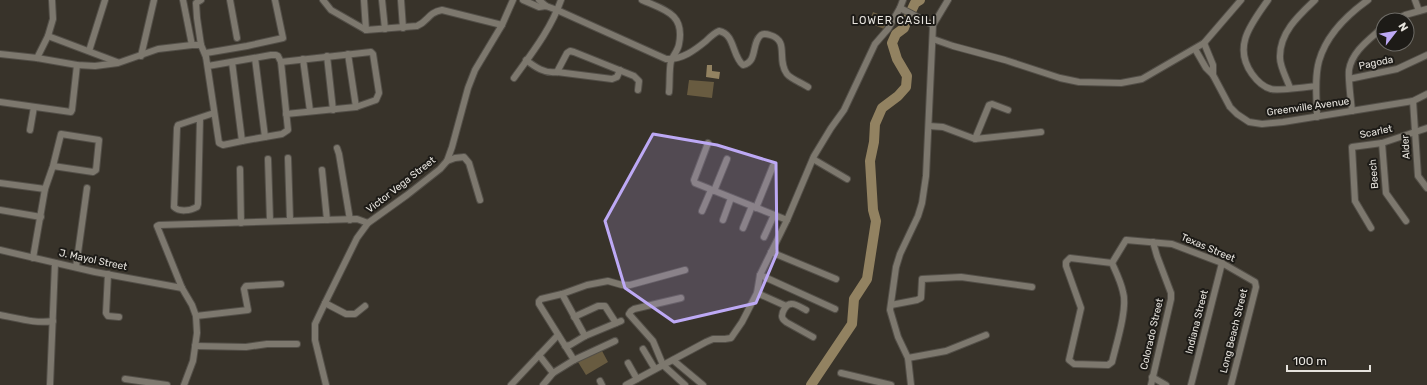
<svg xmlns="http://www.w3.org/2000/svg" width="1427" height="385" font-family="Rubik,sans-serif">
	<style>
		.green { fill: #685b40 }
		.water { fill: #928261 }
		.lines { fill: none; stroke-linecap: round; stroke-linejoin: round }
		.river { stroke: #928261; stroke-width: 10 }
		.minor-casing { stroke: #534f48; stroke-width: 8 }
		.minor { stroke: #7d786e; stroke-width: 6 }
		.marked { fill: #bda9f5; fill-opacity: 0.2; stroke: #bda9f5; stroke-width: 3; stroke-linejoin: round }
		.labels { text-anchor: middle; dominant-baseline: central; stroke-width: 4; stroke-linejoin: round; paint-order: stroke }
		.street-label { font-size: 10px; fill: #e6e3dd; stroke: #1d1b17 }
		.neighbourhood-label { font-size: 11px; letter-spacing: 1px; fill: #e6e3dd; stroke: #1d1b17 }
	</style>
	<rect width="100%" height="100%" fill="#38332a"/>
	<g class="green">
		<path d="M873,12L893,20L889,31L869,23Z"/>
		<path d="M689,80L714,82L712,98L687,95Z"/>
		<path d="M601,349L608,362L586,375L578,362Z"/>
	</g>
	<path class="water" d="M707,65H712V71L720,72L719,79L706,77Z"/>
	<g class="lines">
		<path class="river" d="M811,385L852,324L854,299L867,279L876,221L873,210L870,161L874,142L875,124L882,108L898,96L906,87L907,76L897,59L892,43L896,34L904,28L907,20L915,3L920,0"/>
		<g class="minor-casing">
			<g id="minor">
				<path d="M183,0L192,45"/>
				<path d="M201,0L196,3L197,18L201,45L206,57"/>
				<path d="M230,0L237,38"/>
				<path d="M323,0L331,10L366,30L417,26C429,21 427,13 442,10L502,25"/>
				<path d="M364,0L366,30"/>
				<path d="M382,0L385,29"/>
				<path d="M401,0L403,28"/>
				<path d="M523,0L539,7L546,6L557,10L666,59C682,60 695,50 706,41C710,37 714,33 719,31C735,34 732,56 743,65C758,62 751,43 761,35C764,33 767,34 770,35C790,41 776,59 787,74C791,79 802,83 808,87"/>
				<path d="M539,0L546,6"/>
				<path d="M642,0C665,10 685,14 679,44C678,51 673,55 671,61C669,70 670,82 669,92"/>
				<path d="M1268,0C1252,23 1232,46 1252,74C1257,81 1263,87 1271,89C1277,91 1308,87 1316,86"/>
				<path d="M1415,0L1419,11"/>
				<path d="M900,8L933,25"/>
				<path d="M1396,20L1405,15L1427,9"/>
				<path d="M48,36L117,62"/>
				<path d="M933,39L953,46L1005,60L1060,78L1079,82L1121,83L1142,79L1204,43L1241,0"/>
				<path d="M1204,43L1213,65V75"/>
				<path d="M1195,49L1206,68L1213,75L1230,107L1237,114L1249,122L1262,124L1283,122L1413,101L1427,94"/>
				<path d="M89,51L105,0"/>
				<path d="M206,53L247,46L283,38L275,0"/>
				<path d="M0,54L37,58L77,65L95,66L118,63L158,49L192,45H201"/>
				<path d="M348,54L356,107"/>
				<path d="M141,56L154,0"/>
				<path d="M327,56L333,110"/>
				<path d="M206,57L219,143L223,145L242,141L282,134L288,130L281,62L278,56L276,55H271L208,66"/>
				<path d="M37,58L48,36L53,19L52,0"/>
				<path d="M255,58L265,137"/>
				<path d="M303,59L310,111"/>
				<path d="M526,60C535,67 545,74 557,72L612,79L617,77L620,70"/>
				<path d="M232,62L242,141"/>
				<path d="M281,62L371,52L373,54L379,93L376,100L356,107L286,114"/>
				<path d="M557,72L567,53L570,51L574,52L634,76L639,81L638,90"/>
				<path d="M514,78C532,53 551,29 561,0"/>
				<path d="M1349,79L1397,69L1427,55"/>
				<path d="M1290,88C1287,79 1280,67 1280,58C1279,33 1299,15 1315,0"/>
				<path d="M1413,101L1418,176L1427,188"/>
				<path d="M0,102L71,112L72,110L77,65"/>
				<path d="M1352,111C1351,101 1348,79 1349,70C1352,51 1370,39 1383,27"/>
				<path d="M1317,117C1317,99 1314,79 1319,61C1326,36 1347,15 1368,0"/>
				<path d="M200,118L198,204L197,207C190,211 179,212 174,207L177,128L178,125L214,113"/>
				<path d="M929,126L943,127L975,139L1041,132"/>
				<path d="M30,130L34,107"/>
				<path d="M975,139L989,105L992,104L1008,110"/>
				<path d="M708,143L694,180L695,183L787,220"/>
				<path d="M1382,143L1386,193L1406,221"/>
				<path d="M337,148L339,154L350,220"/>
				<path d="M288,158L290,220"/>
				<path d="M268,159L270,221"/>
				<path d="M813,159L847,179"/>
				<path d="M447,161L455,158L464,157L469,163L480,200"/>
				<path d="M240,169L241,223"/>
				<path d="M322,170L327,220"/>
				<path d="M0,183L45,189"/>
				<path d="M714,191L727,159"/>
				<path d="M756,208L773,166"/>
				<path d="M0,210L41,217"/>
				<path d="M702,211L711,190"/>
				<path d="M723,220L731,198"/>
				<path d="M743,228L752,206"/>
				<path d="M1371,228L1355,201L1352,147L1382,143L1427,128"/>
				<path d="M764,237L774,215"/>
				<path d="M0,250L95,272L182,288"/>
				<path d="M771,252L836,279"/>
				<path d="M33,258L45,189L53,166L61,134L99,140L96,170L93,172L53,166"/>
				<path d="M1070,258L1112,263C1116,272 1121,282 1123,292C1128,308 1116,345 1112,362L1108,365L1074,364L1069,360L1081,308L1066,266V262Z"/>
				<path d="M1112,263L1126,240L1172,244L1222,263L1255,282L1256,287L1231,385"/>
				<path d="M76,267L87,188"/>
				<path d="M108,274L106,313L108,316L119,317"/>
				<path d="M760,275L835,309"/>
				<path d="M757,293L786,306"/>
				<path d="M562,294L585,336"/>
				<path d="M681,298L634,309L631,311L629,314L653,341L663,365L685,385"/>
				<path d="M325,303L346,314H355L365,306"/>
				<path d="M891,305L917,300L921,298L922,279L961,277L1032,287"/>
				<path d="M806,310C802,308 795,303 791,304C786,304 782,312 782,316C782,319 784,320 786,322L813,337"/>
				<path d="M0,315C17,318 36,324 53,321"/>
				<path d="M196,316L248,310L244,289L246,286L281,284"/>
				<path d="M574,317L598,306H605L616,323"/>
				<path d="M195,346L246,347L267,344H297"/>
				<path d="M565,346L570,345L585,336L621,321"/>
				<path d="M643,349L655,369"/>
				<path d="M539,355L553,373L543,385"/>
				<path d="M908,358L946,351L986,335"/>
				<path d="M574,360L539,304V301L541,299L562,294L587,285L608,281L622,285H630L685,270"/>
				<path d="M673,360L703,385"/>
				<path d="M628,363L637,379"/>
				<path d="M553,373L574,360L615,341"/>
				<path d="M841,373L891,385"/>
				<path d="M1152,377L1166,385"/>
				<path d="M125,379L167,385"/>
				<path d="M600,381L602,385"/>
				<path d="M50,385L55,263"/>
				<path d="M184,385L193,361L197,333L196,316L192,305L182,288L157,226L159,225L357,219L368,223"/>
				<path d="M326,385L315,340V324L325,303L357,238L368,223L407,195L440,169L447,161L452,147L468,88L475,70L502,25L513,0"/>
				<path d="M511,385L558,335"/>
				<path d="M626,385L706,342L713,339H725L731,338L742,322L757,293L760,275L787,220L814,156L831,128L844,110L875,44L888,29L900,8L903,0"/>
				<path d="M911,385L908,358L898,337L890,310L896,267L900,254L918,216L922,203L926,176L933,25L948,0"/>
				<path d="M1151,385L1171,299V293L1157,256L1153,242"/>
				<path d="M1191,385L1222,263"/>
			</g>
		</g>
		<use href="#minor" class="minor"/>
	</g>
	<path class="marked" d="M653,134L717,145L776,163L777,253L756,303L674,322L625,288L605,221Z"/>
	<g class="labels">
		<g class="street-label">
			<text transform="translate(1376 63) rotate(-12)">Pagoda</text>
			<text transform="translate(1308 107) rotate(-8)">Greenville Avenue</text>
			<text transform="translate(1376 132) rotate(-12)">Scarlet</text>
			<text transform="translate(1406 147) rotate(-93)">Alder</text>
			<text transform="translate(1374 174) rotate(-95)">Beech</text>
			<text transform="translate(401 185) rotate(-38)">Victor Vega Street</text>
			<text transform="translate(1208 248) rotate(23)">Texas Street</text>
			<text transform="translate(93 260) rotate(12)">J. Mayol Street</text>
			<text transform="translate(1197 322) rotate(-76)">Indiana Street</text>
			<text transform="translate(1234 331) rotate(-76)">Long Beach Street</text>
			<text transform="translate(1152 334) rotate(-77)">Colorado Street</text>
		</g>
		<g class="neighbourhood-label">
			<text x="894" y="20">LOWER CASILI</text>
		</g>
	</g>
	<g transform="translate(1395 32) rotate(59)"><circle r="19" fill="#1d1b17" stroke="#6d6b66"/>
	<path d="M0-3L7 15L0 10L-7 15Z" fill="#bda9f5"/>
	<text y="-6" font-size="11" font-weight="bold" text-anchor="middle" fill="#e6e3dd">N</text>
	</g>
	<path d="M1287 365v6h83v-6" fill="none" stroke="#e6e3dd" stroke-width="2"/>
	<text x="1293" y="365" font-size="12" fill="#e6e3dd" stroke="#1d1b17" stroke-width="3" paint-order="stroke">100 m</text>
</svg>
